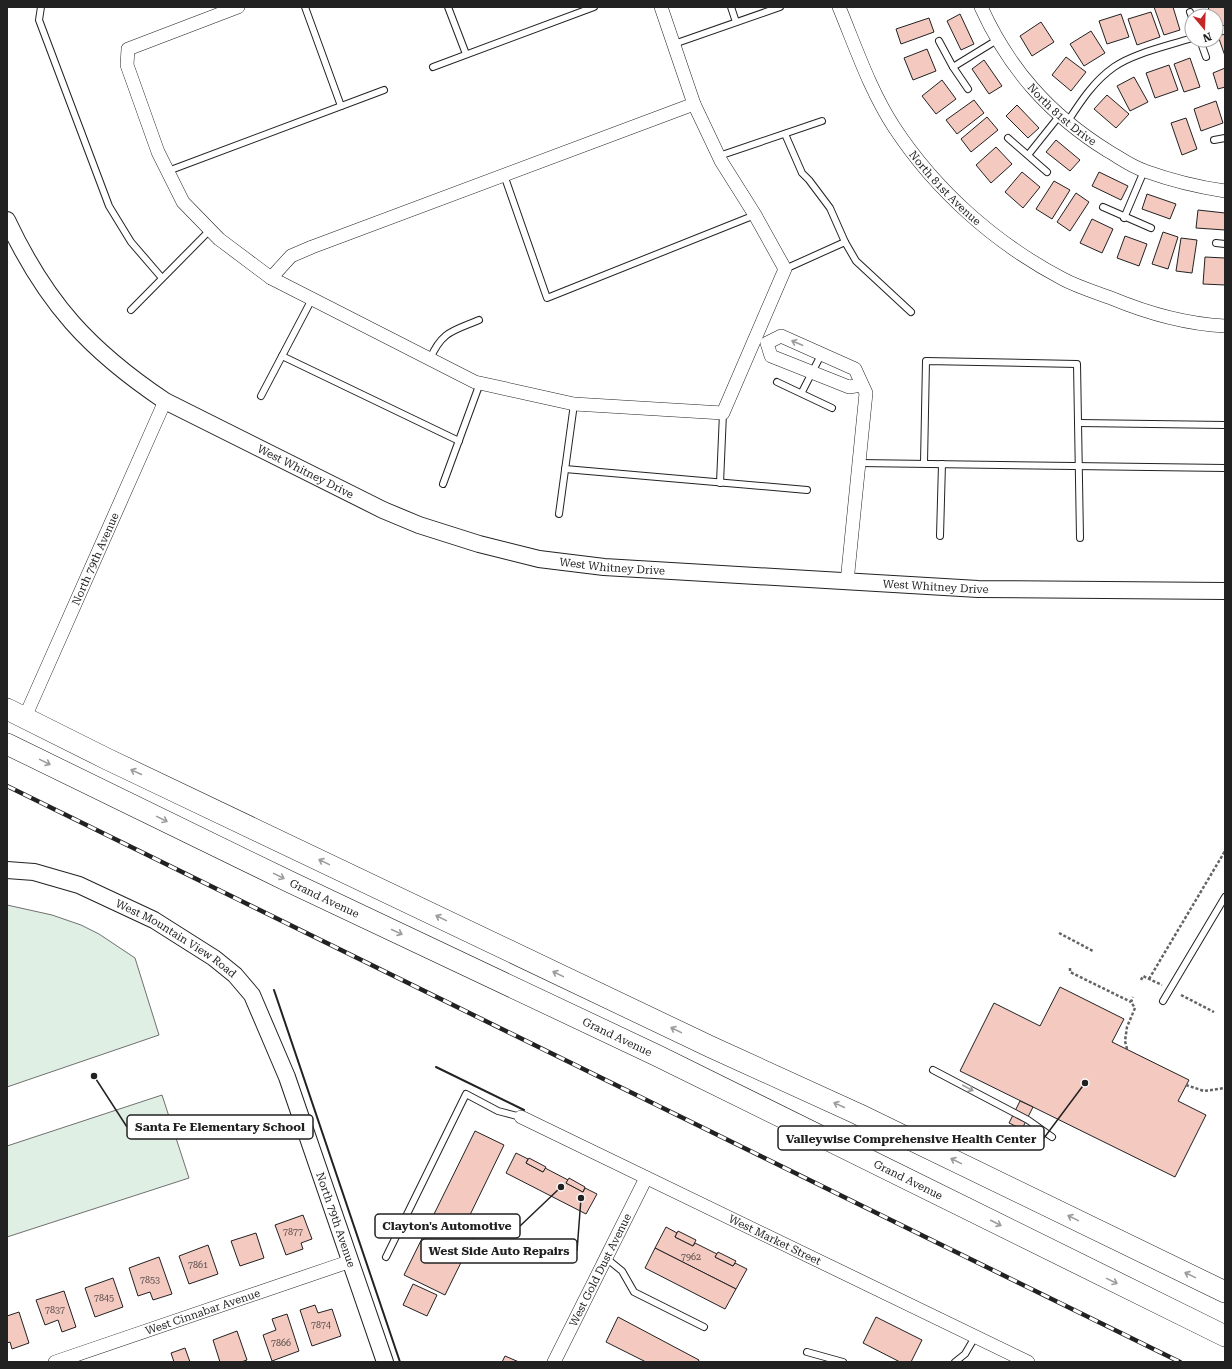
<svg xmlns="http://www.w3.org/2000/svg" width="1232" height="1369" font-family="'Roboto Serif',serif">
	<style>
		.green { fill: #e0efe3; stroke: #6f6f6f }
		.building { fill: #f3c9c0; stroke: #222 }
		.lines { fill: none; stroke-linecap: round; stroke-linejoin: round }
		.service-casing { stroke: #222; stroke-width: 8 }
		.minor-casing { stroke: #222; stroke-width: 14 }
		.tertiary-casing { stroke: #222; stroke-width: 18 }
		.trunk-casing { stroke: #222; stroke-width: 22 }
		.path { stroke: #646464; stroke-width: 2.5; stroke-dasharray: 3 2; stroke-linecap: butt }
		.service { stroke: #fff; stroke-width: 6 }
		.minor { stroke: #fff; stroke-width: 13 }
		.tertiary { stroke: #fff; stroke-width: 16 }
		.trunk { stroke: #fff; stroke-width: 21 }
		.rail-casing { stroke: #222; stroke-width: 4.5 }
		.rail { stroke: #fff; stroke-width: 3; stroke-dasharray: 9; stroke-linecap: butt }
		.wall { stroke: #222; stroke-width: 2 }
		.oneway { stroke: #9c9c9c }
		.labels { text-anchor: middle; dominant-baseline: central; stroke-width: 3; stroke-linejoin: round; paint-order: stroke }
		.number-label { font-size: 9px; fill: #564c4a }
		.street-label { font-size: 11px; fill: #222; stroke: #fff }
		.leader { fill: none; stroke: #222; stroke-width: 1.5 }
		.callout-dot { fill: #222; stroke: #fff; stroke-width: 1.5 }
		.callout { fill: #fff; stroke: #222; stroke-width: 1.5 }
		.callout-label { font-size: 12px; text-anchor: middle; font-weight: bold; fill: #222 }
	</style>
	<rect width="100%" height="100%" fill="#fff"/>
	<g class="green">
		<path d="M7,905L52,915L81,925L99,934L135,958L159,1035L7,1087Z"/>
		<path d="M162,1095L189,1178L7,1237V1146Z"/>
	</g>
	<g class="building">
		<path d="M1154,7H1173L1180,30L1164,35Z"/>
		<path d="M1208,7H1225V25L1216,28V16H1211Z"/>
		<path d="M1151,12L1160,37L1137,45L1128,19Z"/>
		<path d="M960,14L974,44L961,50L947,21Z"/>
		<path d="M1121,14L1129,37L1107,44L1099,21Z"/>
		<path d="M929,18L934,32L901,44L896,29Z"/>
		<path d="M1041,22L1054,42L1032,56L1020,36Z"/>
		<path d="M1091,31L1105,53L1084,66L1070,44Z"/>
		<path d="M1225,34V56L1218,36Z"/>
		<path d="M927,49L936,71L913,80L904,58Z"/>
		<path d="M1066,57L1086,72L1071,91L1052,75Z"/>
		<path d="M1190,58L1200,87L1184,92L1174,64Z"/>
		<path d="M984,60L1002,86L989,94L972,69Z"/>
		<path d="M1169,65L1178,90L1155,98L1146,73Z"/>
		<path d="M1225,68V87L1218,89L1213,73Z"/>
		<path d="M1134,77L1148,102L1130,111L1117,86Z"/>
		<path d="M942,80L956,99L936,114L922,96Z"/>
		<path d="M1107,95L1129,114L1116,128L1094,109Z"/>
		<path d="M974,100L984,113L957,134L946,120Z"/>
		<path d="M1216,101L1223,123L1201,131L1194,109Z"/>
		<path d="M1017,105L1039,128L1028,138L1006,116Z"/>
		<path d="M987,117L998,130L971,152L961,139Z"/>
		<path d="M1186,118L1197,149L1182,155L1171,123Z"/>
		<path d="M1056,140L1080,160L1070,171L1046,152Z"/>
		<path d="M996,147L1012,164L991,183L976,165Z"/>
		<path d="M1022,172L1040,187L1023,208L1005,192Z"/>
		<path d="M1099,172L1128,186L1121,200L1092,186Z"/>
		<path d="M1054,181L1070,190L1052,219L1036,209Z"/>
		<path d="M1076,193L1089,202L1070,231L1057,222Z"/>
		<path d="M1147,194L1176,204L1170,219L1142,209Z"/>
		<path d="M1198,210L1225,213V230L1196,228Z"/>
		<path d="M1092,219L1113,229L1102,253L1080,243Z"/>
		<path d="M1163,232L1178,237L1168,269L1152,264Z"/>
		<path d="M1125,236L1147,244L1139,266L1117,258Z"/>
		<path d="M1181,238L1197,240L1192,273L1176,271Z"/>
		<path d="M1205,257L1225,258V285L1203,284Z"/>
		<path d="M1060,987L1124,1019L1112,1042L1189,1080L1178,1101L1206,1115L1175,1177L960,1071L994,1003L1040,1026Z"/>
		<path d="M1020,1101L1033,1107L1022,1129L1009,1123Z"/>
		<path d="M475,1131L504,1145L468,1219L480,1224L445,1295L404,1275Z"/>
		<path d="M516,1153L528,1159L526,1163L543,1172L545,1168L568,1180L566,1183L583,1192L585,1188L597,1194L586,1214L506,1173Z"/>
		<path d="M529,1158L546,1167L543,1172L526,1163Z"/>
		<path d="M569,1178L585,1187L583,1192L566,1183Z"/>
		<path d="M303,1215L312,1239L301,1243L303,1249L286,1255L275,1225Z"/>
		<path d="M666,1227L677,1233L675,1237L693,1246L695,1243L717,1254L715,1257L733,1266L735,1263L747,1269L736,1289L655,1248Z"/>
		<path d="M678,1231L696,1240L693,1246L675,1237Z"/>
		<path d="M256,1233L264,1258L240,1266L231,1241Z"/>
		<path d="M208,1245L218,1274L189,1284L179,1256Z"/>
		<path d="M655,1248L736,1289L725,1309L645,1268Z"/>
		<path d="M718,1252L736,1261L733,1266L715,1257Z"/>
		<path d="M159,1257L172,1294L153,1300L150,1292L138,1296L129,1268Z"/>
		<path d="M113,1278L123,1307L95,1317L85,1288Z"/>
		<path d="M413,1284L437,1295L427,1316L403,1305Z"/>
		<path d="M64,1291L76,1327L62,1332L58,1320L45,1325L36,1300Z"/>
		<path d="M315,1305L318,1313L332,1309L341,1336L312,1346L300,1310Z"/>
		<path d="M19,1312L29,1343L12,1349L10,1342L7,1343V1316Z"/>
		<path d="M287,1314L299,1351L272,1361L263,1335L276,1330L272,1319Z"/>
		<path d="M618,1317L699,1360L698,1362H646L606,1342Z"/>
		<path d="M876,1317L922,1340L911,1362H900L863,1343Z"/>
		<path d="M237,1331L247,1360L241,1362H220L213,1340Z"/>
		<path d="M185,1348L190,1362H174L171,1353Z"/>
		<path d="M505,1356L519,1362H502Z"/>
	</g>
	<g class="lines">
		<g class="service-casing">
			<g id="service">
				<path d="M41,7L39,20L109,206L131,242L162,278"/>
				<path d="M305,7L341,106"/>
				<path d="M448,7L466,54"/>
				<path d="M731,7L736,22"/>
				<path d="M1190,12L1192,17"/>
				<path d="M1200,40L1206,57"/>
				<path d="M939,41L953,67L968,89"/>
				<path d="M674,44L780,7"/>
				<path d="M433,67L594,7"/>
				<path d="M953,67L997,40"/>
				<path d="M1068,121C1081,101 1094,81 1114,67C1134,53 1168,46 1192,38"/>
				<path d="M785,134L802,173L809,180L830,208L845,242L856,261L911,312"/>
				<path d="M1008,138L1047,172"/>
				<path d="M1214,140L1225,138"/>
				<path d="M1028,155L1060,115"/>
				<path d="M719,156L822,121"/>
				<path d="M168,171L384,90"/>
				<path d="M504,175L547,298L755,215"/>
				<path d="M1103,207L1151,228"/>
				<path d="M1124,218L1144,171"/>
				<path d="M1216,243L1225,244"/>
				<path d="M785,269L845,242"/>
				<path d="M131,310L210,230"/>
				<path d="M282,356L459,441"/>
				<path d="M430,359C442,331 453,331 479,320"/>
				<path d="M777,382L832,408"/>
				<path d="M802,392L822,353"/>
				<path d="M261,396L312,299"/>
				<path d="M1079,423L1225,425"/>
				<path d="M859,463L1225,468"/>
				<path d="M924,463L926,361L1077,364L1080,538"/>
				<path d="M565,469L807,490"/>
				<path d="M720,483L723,413"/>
				<path d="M443,484L480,383"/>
				<path d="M559,514L574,404"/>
				<path d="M940,536L942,464"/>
				<path d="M1163,1001L1225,897"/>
				<path d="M933,1070L1028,1120L1052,1137"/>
				<path d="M386,1257L466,1094L498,1111L521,1117"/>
				<path d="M606,1258L622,1271L634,1292L704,1327"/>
				<path d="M807,1352L843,1362"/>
				<path d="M955,1362L965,1354L975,1337"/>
			</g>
		</g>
		<g class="minor-casing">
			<g id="minor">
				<path d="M238,7L128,49L127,65L158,152L183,202L219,239L271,278L475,382L574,404L723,413L785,269L755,215L721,161L694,104L661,7"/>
				<path id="s1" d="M839,7C856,48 870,90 894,127C936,191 996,244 1063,279C1078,287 1095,292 1111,298C1147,313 1186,324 1225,326"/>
				<path id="s2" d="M981,7C1009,69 1050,115 1108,151C1120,158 1132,167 1145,171C1170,180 1198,187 1225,191"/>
				<path d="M271,278L291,256L312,247L694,104"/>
				<path d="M847,582L866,393L855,369L781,336L767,343L771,356L849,387L862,385"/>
				<path id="s3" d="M25,717L165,401"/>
				<path id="s4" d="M521,1117L1028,1362"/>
				<path id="s5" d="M55,1362L351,1261"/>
				<path id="s6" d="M554,1362L646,1178"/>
			</g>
		</g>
		<g class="tertiary-casing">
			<g id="tertiary">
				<path id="s7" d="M7,220C46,303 89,350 165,401L383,510L419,525L479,544L539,559L604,567L978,589L1225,591"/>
				<path id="s8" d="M7,870L34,872L79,885L154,920L214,958L235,975L252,995L287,1077L385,1362"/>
			</g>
		</g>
		<g class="trunk-casing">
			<g id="trunk">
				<path d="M7,709L107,759L711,1047L858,1114L1225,1292"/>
				<path id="s9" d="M7,744L288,881L658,1056L1225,1336"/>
			</g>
		</g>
		<g class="path">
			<path d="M1059,933L1093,951"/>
			<path d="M1070,968V972L1131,1002"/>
			<path d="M1149,979L1225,851"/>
			<path d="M1141,980L1143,976L1162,985"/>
			<path d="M1181,995L1214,1012"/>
			<path d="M1127,1049L1125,1041L1127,1027L1135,1008L1131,1002L1133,997"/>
			<path d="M1186,1085L1204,1091L1225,1088"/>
		</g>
		<use href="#service" class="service"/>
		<use href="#minor" class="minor"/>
		<use href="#tertiary" class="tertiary"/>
		<use href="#trunk" class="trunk"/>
		<g class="rail-casing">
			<path id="rail" d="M7,786L1180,1362"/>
		</g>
		<use href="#rail" class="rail"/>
		<g class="wall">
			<path d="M274,990L400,1362"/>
			<path d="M436,1067L524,1110"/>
		</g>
	</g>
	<defs><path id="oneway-shaft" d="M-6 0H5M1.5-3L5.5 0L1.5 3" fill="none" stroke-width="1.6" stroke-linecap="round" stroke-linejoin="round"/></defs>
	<g class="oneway">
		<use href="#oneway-shaft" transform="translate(797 343) rotate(-157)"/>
		<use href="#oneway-shaft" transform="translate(45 762) rotate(26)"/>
		<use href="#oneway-shaft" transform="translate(136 772) rotate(-155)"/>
		<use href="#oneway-shaft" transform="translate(162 819) rotate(26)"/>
		<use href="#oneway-shaft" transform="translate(324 862) rotate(-154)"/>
		<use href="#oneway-shaft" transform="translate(279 876) rotate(26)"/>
		<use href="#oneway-shaft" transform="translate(441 918) rotate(-154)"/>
		<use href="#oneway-shaft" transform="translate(397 932) rotate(25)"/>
		<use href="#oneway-shaft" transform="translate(558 974) rotate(-154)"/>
		<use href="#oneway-shaft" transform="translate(676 1030) rotate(-154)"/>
		<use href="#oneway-shaft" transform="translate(968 1088) rotate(28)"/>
		<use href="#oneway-shaft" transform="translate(839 1105) rotate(-155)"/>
		<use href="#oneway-shaft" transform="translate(956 1161) rotate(-154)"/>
		<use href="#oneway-shaft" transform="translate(1073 1218) rotate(-154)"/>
		<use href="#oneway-shaft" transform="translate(996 1223) rotate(27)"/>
		<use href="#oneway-shaft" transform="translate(1190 1275) rotate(-154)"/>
		<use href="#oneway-shaft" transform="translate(1112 1281) rotate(26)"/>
	</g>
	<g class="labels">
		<g class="number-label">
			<text x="293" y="1232">7877</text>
			<text x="691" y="1257">7962</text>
			<text x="198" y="1265">7861</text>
			<text x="150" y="1280">7853</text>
			<text x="104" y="1298">7845</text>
			<text x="55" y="1310">7837</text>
			<text x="321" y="1325">7874</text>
			<text x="281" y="1343">7866</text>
		</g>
		<g class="street-label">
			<text stroke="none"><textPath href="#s2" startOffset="136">North 81st Drive</textPath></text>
			<text stroke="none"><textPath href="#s1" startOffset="212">North 81st Avenue</textPath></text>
			<text stroke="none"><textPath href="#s7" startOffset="401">West Whitney Drive</textPath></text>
			<text stroke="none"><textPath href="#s3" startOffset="173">North 79th Avenue</textPath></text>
			<text stroke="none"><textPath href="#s7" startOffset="725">West Whitney Drive</textPath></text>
			<text stroke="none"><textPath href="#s7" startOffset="1049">West Whitney Drive</textPath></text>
			<text stroke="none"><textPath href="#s9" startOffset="353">Grand Avenue</textPath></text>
			<text stroke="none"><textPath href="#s8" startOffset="185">West Mountain View Road</textPath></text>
			<text stroke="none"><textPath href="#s9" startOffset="677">Grand Avenue</textPath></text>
			<text stroke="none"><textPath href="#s9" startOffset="1001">Grand Avenue</textPath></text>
			<text stroke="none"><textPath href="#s8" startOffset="521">North 79th Avenue</textPath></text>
			<text stroke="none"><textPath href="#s4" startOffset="282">West Market Street</textPath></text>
			<text stroke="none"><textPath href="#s6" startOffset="103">West Gold Dust Avenue</textPath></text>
			<text stroke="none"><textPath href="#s5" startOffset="156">West Cinnabar Avenue</textPath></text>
		</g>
	</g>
	<path class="leader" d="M94 1076L127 1127M1085 1083L1044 1138M561 1187L520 1226M581 1198L577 1251"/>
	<g class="callout-dot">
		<circle cx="94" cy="1076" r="4"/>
		<circle cx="1085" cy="1083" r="4"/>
		<circle cx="561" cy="1187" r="4"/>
		<circle cx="581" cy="1198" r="4"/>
	</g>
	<g class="callout">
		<rect x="127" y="1115" width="186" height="24" rx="4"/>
		<rect x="778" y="1126" width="266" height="24" rx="4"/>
		<rect x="375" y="1214" width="145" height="24" rx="4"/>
		<rect x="421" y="1239" width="156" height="24" rx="4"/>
	</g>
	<g class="callout-label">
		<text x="220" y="1131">Santa Fe Elementary School</text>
		<text x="911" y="1143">Valleywise Comprehensive Health Center</text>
		<text x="447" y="1230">Clayton's Automotive</text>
		<text x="499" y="1255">West Side Auto Repairs</text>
	</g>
	<rect width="1232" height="1369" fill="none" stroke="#222222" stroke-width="16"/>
	<g transform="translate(1204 28) rotate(161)"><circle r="19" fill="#ffffff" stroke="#a7a7a7"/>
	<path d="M0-3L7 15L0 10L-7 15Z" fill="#c62828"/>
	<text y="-6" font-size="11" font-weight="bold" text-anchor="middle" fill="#222222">N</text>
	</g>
</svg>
